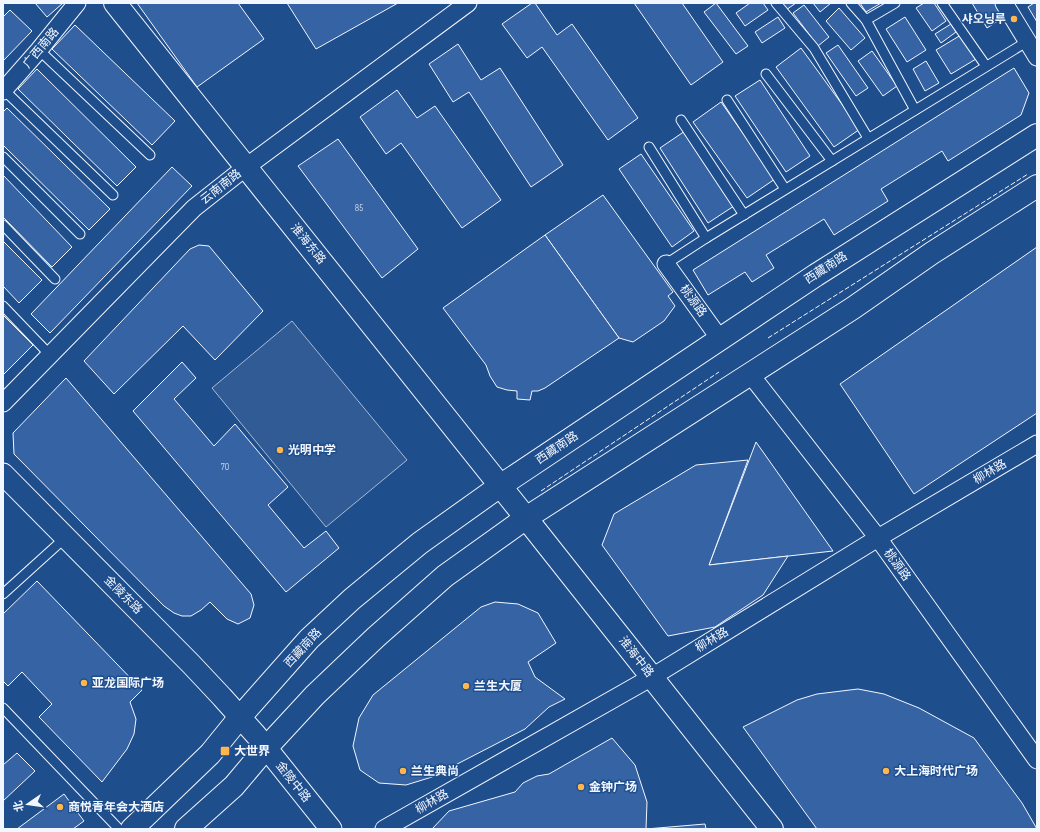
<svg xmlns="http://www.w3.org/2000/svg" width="1040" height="832" font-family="'Sofia Sans Condensed','Noto Sans SC','Noto Sans KR',sans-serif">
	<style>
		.built { fill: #305b95; stroke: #a8bbd7 }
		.building { fill: #3563a3; stroke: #f2f6ff }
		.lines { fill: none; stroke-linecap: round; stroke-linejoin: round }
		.service-casing { stroke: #f2f6ff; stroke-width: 11 }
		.minor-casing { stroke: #f2f6ff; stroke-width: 19 }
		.tertiary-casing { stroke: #f2f6ff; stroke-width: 23 }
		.secondary-casing { stroke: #f2f6ff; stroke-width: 24 }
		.service { stroke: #1f4e8c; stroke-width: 9 }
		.minor { stroke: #1f4e8c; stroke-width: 17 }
		.tertiary { stroke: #1f4e8c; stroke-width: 21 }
		.secondary { stroke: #1f4e8c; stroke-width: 22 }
		.fence { stroke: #f2f6ff; stroke-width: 1; stroke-dasharray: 5 2; stroke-linecap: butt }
		.poi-dot { fill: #ffb74d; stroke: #1f4e8c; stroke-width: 1.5 }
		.labels { text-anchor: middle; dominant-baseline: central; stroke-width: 3; stroke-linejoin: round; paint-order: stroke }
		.number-label { font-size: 10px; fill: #c3d1e8 }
		.poi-label { font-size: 12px; font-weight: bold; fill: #f2f6ff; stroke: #1f4e8c; text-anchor: start }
		.street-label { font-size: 12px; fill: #f2f6ff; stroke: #1f4e8c }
	</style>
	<rect width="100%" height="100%" fill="#1f4e8c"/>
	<path class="built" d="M292,321L407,460L326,527L212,388Z"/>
	<g class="building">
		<path d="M35,3H63L47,17Z"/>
		<path d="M137,3H238L264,39L197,87Z"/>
		<path d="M287,3H398L316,49Z"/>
		<path d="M532,3H535L557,35L572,24L638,118L608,140L542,47L527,58L502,24Z"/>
		<path d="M634,3H682L723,62L691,85Z"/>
		<path d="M716,3L748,46L736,54L704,12Z"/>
		<path d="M750,3H763L768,10L745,26L736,13Z"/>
		<path d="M781,3H796L786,10Z"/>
		<path d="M813,3H831L820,12Z"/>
		<path d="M860,3H881L866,12Z"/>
		<path d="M924,3H934L946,21L932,31L916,8Z"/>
		<path d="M972,3H995L1004,17L987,28Z"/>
		<path d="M1034,3H1037V22L1028,7Z"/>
		<path d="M804,5L829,37L818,46L793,13Z"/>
		<path d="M839,8L865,38L851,50L826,21Z"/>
		<path d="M10,10L32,31L3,61V17Z"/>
		<path d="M778,17L785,28L762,43L755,32Z"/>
		<path d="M905,17L926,50L907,62L886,29Z"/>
		<path d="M951,24L956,32L941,43L935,34Z"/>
		<path d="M75,25L175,121L152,145L52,49Z"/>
		<path d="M961,35L976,59L951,74L936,50Z"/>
		<path d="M458,44L481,80L500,68L563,165L531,187L469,92L453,102L429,64Z"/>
		<path d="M838,45L868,88L856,96L826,53Z"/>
		<path d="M801,48L860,129L834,147L776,67Z"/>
		<path d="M872,51L897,86L883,96L858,61Z"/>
		<path d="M926,61L939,83L925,91L913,69Z"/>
		<path d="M1014,68L1029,93L1021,115L948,161L942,151L881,189L888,201L834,235L824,219L766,255L774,268L752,282L745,272L708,295L693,270Z"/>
		<path d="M37,69L136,167L117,186L18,89Z"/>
		<path d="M760,80L810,156L786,172L735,96Z"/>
		<path d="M397,90L417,118L435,106L501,200L462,228L401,143L386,154L360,117Z"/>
		<path d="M721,102L775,179L747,198L693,122Z"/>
		<path d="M7,108L110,209L89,230L3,145V112Z"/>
		<path d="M685,131L734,206L708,223L660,148Z"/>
		<path d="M338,139L418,249L382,278L298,166Z"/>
		<path d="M641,154L694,231L672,247L619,169Z"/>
		<path d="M172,167L192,186L50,333L31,314Z"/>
		<path d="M3,175L72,247L52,267L3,217Z"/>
		<path d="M603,195L673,292L668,296L675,306L664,321L633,342L619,338L545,235Z"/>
		<path d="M545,235L619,338L545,388L538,391H532L530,400L517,399V391L507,390L497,387L490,376L486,365L443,308Z"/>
		<path d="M3,241L42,280L19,303L3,286Z"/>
		<path d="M199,245L209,246L263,311L215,360L183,326L114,394L84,361L190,249Z"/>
		<path d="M1037,247V413L914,494L840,384Z"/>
		<path d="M3,315L33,345L3,375Z"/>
		<path d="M182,362L196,378L174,399L214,446L235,424L288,487L268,505L304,548L326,531L339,548L286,592L133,411Z"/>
		<path d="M66,378L251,594L254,605L250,618L238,624L227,619L210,602L201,610L191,616H182L174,613L164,606L14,454L13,433Z"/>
		<path d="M756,442L833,551L709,565Z"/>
		<path d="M748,460L709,565L788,556L763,595L715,627L668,636L602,545L614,514L696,465Z"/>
		<path d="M37,581L142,690L130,702L136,719L134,734L127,749L102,782L39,717L52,704L22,672L8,686L3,681V614Z"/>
		<path d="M495,602L518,604L538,613L556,643L528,662L535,677L565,699L549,707L525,729L432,777L406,785L379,783L360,770L353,746L359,718L373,695L481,607Z"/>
		<path d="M858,689L884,694L919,708L974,738L1022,803L1037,829H817L743,727L797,700L817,694Z"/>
		<path d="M612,738L635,765L647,802L646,829L705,824L706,829H432L449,811L515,792L523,783L537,776L549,774Z"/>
		<path d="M17,753L35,771L3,801V765Z"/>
		<path d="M64,794L84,821L73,829H17Z"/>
	</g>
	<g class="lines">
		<g class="service-casing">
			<g id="service">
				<path d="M776,3L814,48L868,138"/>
				<path d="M851,3L866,20L915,110"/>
				<path d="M942,3L986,66"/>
				<path d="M866,20L895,3"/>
				<path d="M39,50L150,155"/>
				<path d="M766,74L832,161"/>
				<path d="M4,90L113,195"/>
				<path d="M727,100L785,189"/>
				<path d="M681,120L744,215"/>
				<path d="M649,147L706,238"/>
				<path d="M3,157L80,234"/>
				<path d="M3,225L55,279"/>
				<path d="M666,264L706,238L1028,41"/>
				<path d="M3,306L50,355"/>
				<path d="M3,594L66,537"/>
				<path d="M3,708L119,829"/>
			</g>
		</g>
		<g class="minor-casing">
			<g id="minor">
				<path d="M1004,3L1037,57"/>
				<path d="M3,91L39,50L77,3"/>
				<path d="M666,264L720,339"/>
				<path d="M750,374L878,538L1037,760"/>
				<path d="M3,403L194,208L246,167L468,3"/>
				<path d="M384,829L652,677L878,538L1037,444"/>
			</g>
		</g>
		<g class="tertiary-casing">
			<path id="tertiary" d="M3,474L191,664L222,697L256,735L331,829"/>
		</g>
		<g class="secondary-casing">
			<g id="secondary">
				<path d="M115,3L526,518L772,829"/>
				<path d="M132,829L210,754L240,717L309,639L352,599L420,543L500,486L816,275L1037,135"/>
				<path d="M186,829L234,786L266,748L315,695L376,637L445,576L526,518L853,308L932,253L1037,186"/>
			</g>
		</g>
		<use href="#service" class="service"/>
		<use href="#minor" class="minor"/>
		<use href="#tertiary" class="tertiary"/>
		<use href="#secondary" class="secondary"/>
		<g class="fence">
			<path d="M768,338L1028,174"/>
			<path d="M541,491L719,372"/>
		</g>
	</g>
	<g class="poi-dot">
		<circle cx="1014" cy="19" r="4"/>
		<circle cx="280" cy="450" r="4"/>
		<circle cx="84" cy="683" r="4"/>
		<circle cx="466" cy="686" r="4"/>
		<rect x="220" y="746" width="10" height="10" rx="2"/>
		<circle cx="403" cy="771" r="4"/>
		<circle cx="886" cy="771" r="4"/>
		<circle cx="581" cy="787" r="4"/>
		<circle cx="60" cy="807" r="4"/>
	</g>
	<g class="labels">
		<g class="number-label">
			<text x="359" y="208">85</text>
			<text x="225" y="467">70</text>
		</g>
		<g class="poi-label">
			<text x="1006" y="19" text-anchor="end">샤오닝루</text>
			<text x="288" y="450">光明中学</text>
			<text x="92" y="683">亚龙国际广场</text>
			<text x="474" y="686">兰生大厦</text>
			<text x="234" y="751">大世界</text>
			<text x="411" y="771">兰生典尚</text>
			<text x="894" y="771">大上海时代广场</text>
			<text x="589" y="787">金钟广场</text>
			<text x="68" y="807">商悦青年会大酒店</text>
		</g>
		<g class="street-label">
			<text transform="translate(41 48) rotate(-50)">广西南路</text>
			<text transform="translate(221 187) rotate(-38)">云南南路</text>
			<text transform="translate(308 244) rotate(51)">淮海东路</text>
			<text transform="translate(826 268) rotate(-33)">西藏南路</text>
			<text transform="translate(693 301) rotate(54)">桃源路</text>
			<text transform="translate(557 448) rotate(-34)">西藏南路</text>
			<text transform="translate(990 472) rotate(-31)">柳林路</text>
			<text transform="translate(897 565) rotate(54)">桃源路</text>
			<text transform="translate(123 595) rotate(45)">金陵东路</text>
			<text transform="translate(712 640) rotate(-31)">柳林路</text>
			<text transform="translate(303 648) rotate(-47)">西藏南路</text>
			<text transform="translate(636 657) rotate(52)">淮海中路</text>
			<text transform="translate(293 782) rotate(52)">金陵中路</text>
			<text transform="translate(432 802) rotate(-30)">柳林路</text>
		</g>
	</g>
	<rect width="1040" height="832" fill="none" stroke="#f2f6ff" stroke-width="8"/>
	<g transform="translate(28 804) rotate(257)" stroke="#1f4e8c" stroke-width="3" paint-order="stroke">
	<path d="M0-3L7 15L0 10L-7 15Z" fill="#f2f6ff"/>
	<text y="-6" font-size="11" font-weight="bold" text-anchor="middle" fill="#f2f6ff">北</text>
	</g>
</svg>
